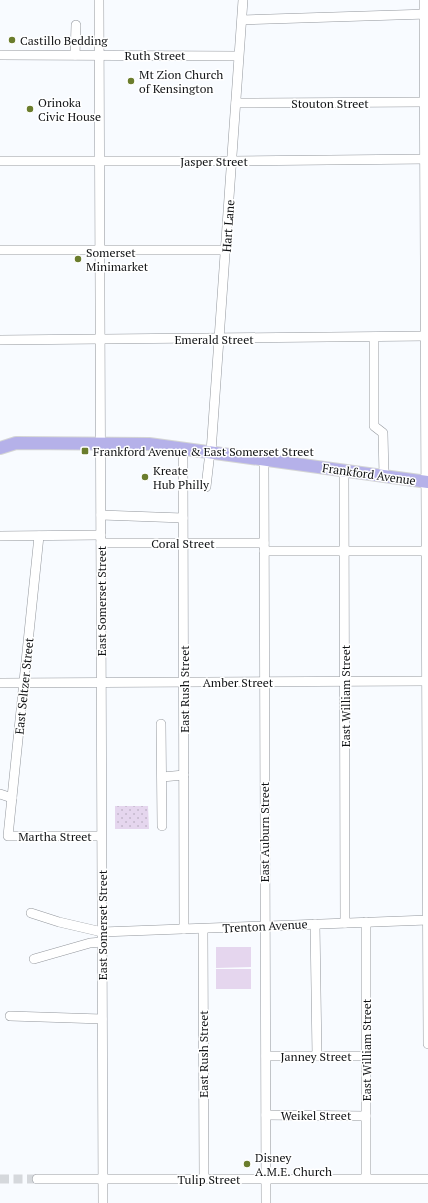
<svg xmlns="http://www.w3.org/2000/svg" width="428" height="1203" font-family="'PT Serif',serif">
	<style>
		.grass { fill: url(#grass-dots) }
		.pitch { fill: #e5d6ee }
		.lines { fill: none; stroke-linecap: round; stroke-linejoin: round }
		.minor-tunnel { stroke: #d5d8dc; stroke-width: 9; stroke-dasharray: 9 4.5; stroke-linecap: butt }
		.minor-casing { stroke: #93979d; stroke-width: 10 }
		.major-casing { stroke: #d4d5d5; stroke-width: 14 }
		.minor { stroke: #fff; stroke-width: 9 }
		.major { stroke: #b5b1e9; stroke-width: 12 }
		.poi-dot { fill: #6b7d2d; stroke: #fff; stroke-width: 1.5 }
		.labels { text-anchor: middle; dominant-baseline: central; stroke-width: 3; stroke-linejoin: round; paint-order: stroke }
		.poi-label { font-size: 12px; fill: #111315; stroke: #fff; text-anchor: start }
		.street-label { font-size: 12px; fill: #111315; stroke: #fff }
	</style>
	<defs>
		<pattern id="grass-dots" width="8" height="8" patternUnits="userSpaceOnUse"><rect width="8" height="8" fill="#e5d6ee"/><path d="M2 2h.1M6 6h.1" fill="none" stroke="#c3b7cb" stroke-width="1.8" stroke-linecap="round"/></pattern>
	</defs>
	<rect width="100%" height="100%" fill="#f8fbff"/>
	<path class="grass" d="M115,806H148L149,829H115Z"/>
	<g class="pitch">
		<path d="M216,947H251V967L216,968Z"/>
		<rect x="216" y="969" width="35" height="20"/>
	</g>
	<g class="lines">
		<path class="minor-tunnel" d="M0,1179H37"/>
		<g class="minor-casing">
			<g id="minor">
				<path d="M99,0L103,1203"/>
				<path d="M424,0L428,1044"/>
				<path d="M242,20L428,14"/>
				<path d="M0,55L238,56"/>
				<path d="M75,55L76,25"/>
				<path d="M236,103L425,102"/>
				<path d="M0,161H232L428,159"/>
				<path d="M0,250H226"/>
				<path d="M374,337V426L383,433L384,476"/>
				<path d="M0,340L428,336"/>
				<path d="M183,449L184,929"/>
				<path d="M211,452L243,0"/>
				<path d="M264,460L266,1203"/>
				<path d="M344,470L345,923"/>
				<path d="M206,487L210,452"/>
				<path d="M101,515L183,518"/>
				<path d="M0,536L101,535"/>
				<path d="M39,536L8,836H101"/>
				<path d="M101,543H264"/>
				<path d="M264,551H426"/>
				<path d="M0,683L428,681"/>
				<path d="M161,724L162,826"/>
				<path d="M162,777L184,775"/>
				<path d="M0,794L12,798"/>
				<path d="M31,913L59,922L102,932L428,920"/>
				<path d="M366,922V1178"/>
				<path d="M315,924L317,1056"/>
				<path d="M203,929L204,1179"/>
				<path d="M34,959L90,943L102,942"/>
				<path d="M10,1016L102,1019"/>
				<path d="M266,1056H365"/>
				<path d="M266,1115L366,1116"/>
				<path d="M37,1179H428"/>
			</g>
		</g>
		<g class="major-casing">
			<path id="major" d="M0,448L16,443L149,444L428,482"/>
		</g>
		<use href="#minor" class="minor"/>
		<use href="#major" class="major"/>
	</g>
	<g class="poi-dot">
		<circle cx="12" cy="40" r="4"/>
		<circle cx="131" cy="81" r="4"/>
		<circle cx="30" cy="109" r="4"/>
		<circle cx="78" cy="259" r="4"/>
		<rect x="81" y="447" width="8" height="8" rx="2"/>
		<circle cx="145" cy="477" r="4"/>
		<circle cx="247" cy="1164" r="4"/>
	</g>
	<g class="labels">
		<g class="poi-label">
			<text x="20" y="40">Castillo Bedding</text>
			<text x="139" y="74">Mt Zion Church<tspan x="139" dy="14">of Kensington</tspan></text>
			<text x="38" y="102">Orinoka<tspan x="38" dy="14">Civic House</tspan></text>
			<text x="86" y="252">Somerset<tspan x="86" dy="14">Minimarket</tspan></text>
			<text x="93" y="451">Frankford Avenue &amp; East Somerset Street</text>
			<text x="153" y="470">Kreate<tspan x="153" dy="14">Hub Philly</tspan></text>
			<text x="255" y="1157">Disney<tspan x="255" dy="14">A.M.E. Church</tspan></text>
		</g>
		<g class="street-label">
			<text x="155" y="55">Ruth Street</text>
			<text x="330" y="103">Stouton Street</text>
			<text x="214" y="161">Jasper Street</text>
			<text transform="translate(228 226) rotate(-86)">Hart Lane</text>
			<text x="214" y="339">Emerald Street</text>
			<text transform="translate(369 474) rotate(8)">Frankford Avenue</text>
			<text x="183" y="543">Coral Street</text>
			<text transform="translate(101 601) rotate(-90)">East Somerset Street</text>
			<text x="238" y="682">Amber Street</text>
			<text transform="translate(24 686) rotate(-84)">East Seltzer Street</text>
			<text transform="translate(184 689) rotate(-90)">East Rush Street</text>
			<text transform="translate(345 696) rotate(-90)">East William Street</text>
			<text transform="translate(264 832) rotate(-90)">East Auburn Street</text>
			<text x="55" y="836">Martha Street</text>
			<text transform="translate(102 925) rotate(-90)">East Somerset Street</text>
			<text transform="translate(265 926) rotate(-3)">Trenton Avenue</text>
			<text transform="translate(366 1050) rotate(-90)">East William Street</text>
			<text transform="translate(203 1054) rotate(-90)">East Rush Street</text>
			<text x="316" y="1056">Janney Street</text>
			<text x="316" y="1115">Weikel Street</text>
			<text x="209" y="1179">Tulip Street</text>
		</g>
	</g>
</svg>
